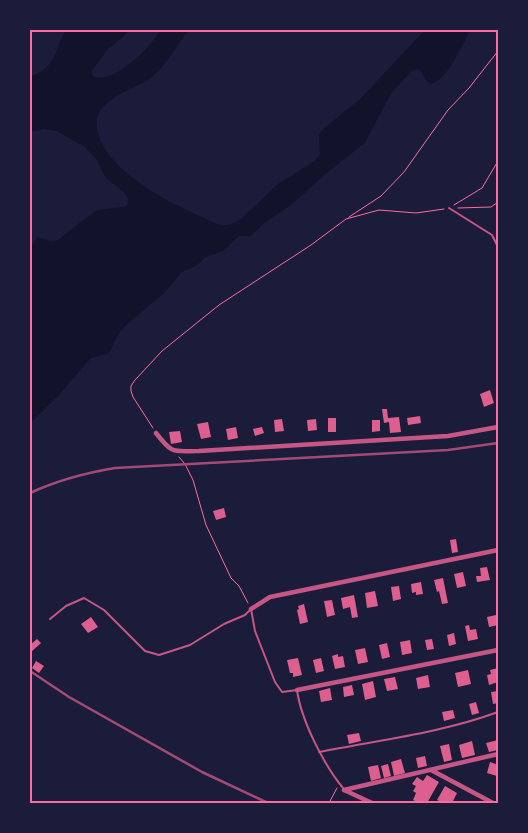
<svg xmlns="http://www.w3.org/2000/svg" width="528" height="833" font-family="'Exo 2',sans-serif">
	<style>
		.water { fill: #12122b }
		.building { fill: #dd5f8e }
		.lines { fill: none; stroke-linecap: round; stroke-linejoin: round }
		.path { stroke: #ff6b9d; stroke-width: 1 }
		.service { stroke: #c65784; stroke-width: 2 }
		.minor { stroke: #c65784; stroke-width: 4.5 }
		.rail { stroke: #a44b75; stroke-width: 2.5 }
		.neatline { fill: none; stroke: #ff6b9d; stroke-width: 2 }
	</style>
	<rect width="100%" height="100%" fill="#1b1b3a"/>
	<path class="water" d="M66,30H129L123,37L108,49L91,72L93,76C112,86 153,46 160,30H189C176,46 165,68 148,80C131,90 104,97 97,118C96,122 97,128 98,133C108,172 171,204 205,218C211,221 216,225 223,225C230,225 235,223 241,219L278,184L315,161L320,154L319,135L323,129L359,100L425,30H471C462,44 448,80 431,84L426,81L421,71L418,69L412,71L391,93L365,143L329,171L291,205L263,224L253,234L250,236H239L223,251L206,257L196,266L182,272L164,293L125,326L117,336L109,353L91,358L57,397L30,424V247L38,237L52,242L58,240L91,214L98,210L123,207L126,206L129,200L124,192L106,178L97,160L85,147L57,131L44,129L30,132V77C58,66 53,52 66,30Z"/>
	<g class="building">
		<path d="M490,390L494,403L484,407L480,394Z"/>
		<path d="M382,409H387L388,418L399,417L401,432L390,433L389,422L384,423Z"/>
		<path d="M420,416L421,423L408,425L407,418Z"/>
		<rect x="328" y="418" width="8" height="14"/>
		<path d="M282,419L284,431L275,432L274,420Z"/>
		<path d="M316,419L317,430L308,431L307,420Z"/>
		<path d="M372,420H380V431L372,432Z"/>
		<path d="M208,422L211,437L201,439L197,424Z"/>
		<path d="M236,427L238,438L228,440L226,429Z"/>
		<path d="M262,427L264,433L255,436L253,429Z"/>
		<path d="M180,431L182,442L171,444L169,432Z"/>
		<path d="M224,508L226,517L216,520L213,511Z"/>
		<path d="M456,539L458,552L452,553L450,540Z"/>
		<path d="M487,567L490,580L477,582L476,576H481L480,568Z"/>
		<path d="M463,572L466,586L457,588L454,574Z"/>
		<path d="M443,578L448,603L442,604L439,591L437,592L434,580Z"/>
		<path d="M421,582L423,594L416,595V592L412,593L411,584Z"/>
		<path d="M399,586L401,599L393,601L391,587Z"/>
		<path d="M375,591L378,606L367,608L365,593Z"/>
		<path d="M354,595L358,617L352,618L350,607L343,609L341,598Z"/>
		<path d="M332,600L335,615L327,617L324,601Z"/>
		<path d="M304,604L308,622L300,624L297,610L299,609L298,606Z"/>
		<path d="M496,615L498,625L489,627L487,617Z"/>
		<path d="M91,617L98,627L88,633L81,624Z"/>
		<path d="M469,625L470,630L476,629L478,639L468,641L465,626Z"/>
		<path d="M454,633L456,644L449,646L447,635Z"/>
		<path d="M37,639L41,643L30,653V645Z"/>
		<path d="M432,639L434,649L427,650L425,640Z"/>
		<path d="M410,640L412,653L402,655L400,642Z"/>
		<path d="M387,643L390,657L382,659L379,645Z"/>
		<path d="M365,648L368,662L358,664L355,650Z"/>
		<path d="M338,654V657L343,656L345,667L335,669L332,656Z"/>
		<path d="M298,658L302,675L293,677V673H290L287,660Z"/>
		<path d="M321,658L324,671L316,673L313,660Z"/>
		<path d="M36,661L44,666L39,673L32,668Z"/>
		<path d="M498,668V682L489,685L487,675L491,674L490,670Z"/>
		<path d="M468,670L471,684L458,687L455,673Z"/>
		<path d="M428,675L430,687L418,689L416,678Z"/>
		<path d="M395,677L398,689L387,691L384,679Z"/>
		<path d="M373,681L376,697L365,700L362,684Z"/>
		<path d="M352,685L354,695L344,697L343,687Z"/>
		<path d="M330,688L332,700L321,702L319,691Z"/>
		<path d="M498,691V703L493,704L491,692Z"/>
		<path d="M476,702L479,713L472,715L469,704Z"/>
		<path d="M453,710L455,718L444,721L442,712Z"/>
		<path d="M359,733L361,741L349,744L347,735Z"/>
		<path d="M498,740V750L489,752L486,743Z"/>
		<path d="M472,741L475,755L462,758L459,745Z"/>
		<path d="M449,744L452,760L444,762L440,746Z"/>
		<path d="M425,756L427,766L418,768L416,758Z"/>
		<path d="M401,759L405,773L394,776L391,762Z"/>
		<path d="M490,762L498,765L497,776L487,773Z"/>
		<path d="M388,764L391,776L384,778L381,766Z"/>
		<path d="M378,765L381,778L371,781L368,767Z"/>
		<path d="M427,775L439,782L427,803H419L413,800L416,793L413,791L416,786L412,784L417,777L423,781Z"/>
		<path d="M445,786L457,793L452,803H443L437,800Z"/>
	</g>
	<g class="lines">
		<g class="path">
			<path d="M454,205L482,188L498,161"/>
			<path d="M458,208L491,207L498,202"/>
			<path d="M349,217L381,196L404,172L448,110L469,88L498,51"/>
			<path d="M153,428L133,397L131,391V386L135,380L162,351L219,305L311,245L346,219L379,210L416,213L444,209"/>
			<path d="M179,457L185,464L193,480L206,525L231,578L239,586L248,603"/>
			<path d="M329,803L337,788"/>
		</g>
		<g class="service">
			<path d="M449,208L492,235L498,247"/>
			<path d="M50,619L66,606L84,598L104,610L145,651L159,655L190,645L224,624L245,615L251,609L255,631L275,682L282,692L297,690C301,720 324,765 343,788"/>
			<path d="M319,752C379,740 441,733 498,712"/>
		</g>
		<g class="minor">
			<path d="M156,433C173,455 173,451 199,451L448,436L498,427"/>
			<path d="M251,609L270,597L498,550"/>
			<path d="M297,690L498,650"/>
			<path d="M431,770L493,803"/>
			<path d="M344,790L498,754"/>
			<path d="M344,790L372,803"/>
		</g>
		<g class="rail">
			<path d="M30,493C58,480 85,473 115,468L448,450L498,443"/>
			<path d="M30,671L69,697L202,772L268,803"/>
		</g>
	</g>
	<rect width="528" height="833" fill="none" stroke="#1b1b3a" stroke-width="62"/>
	<rect x="31" y="31" width="466" height="771" class="neatline"/>
</svg>
